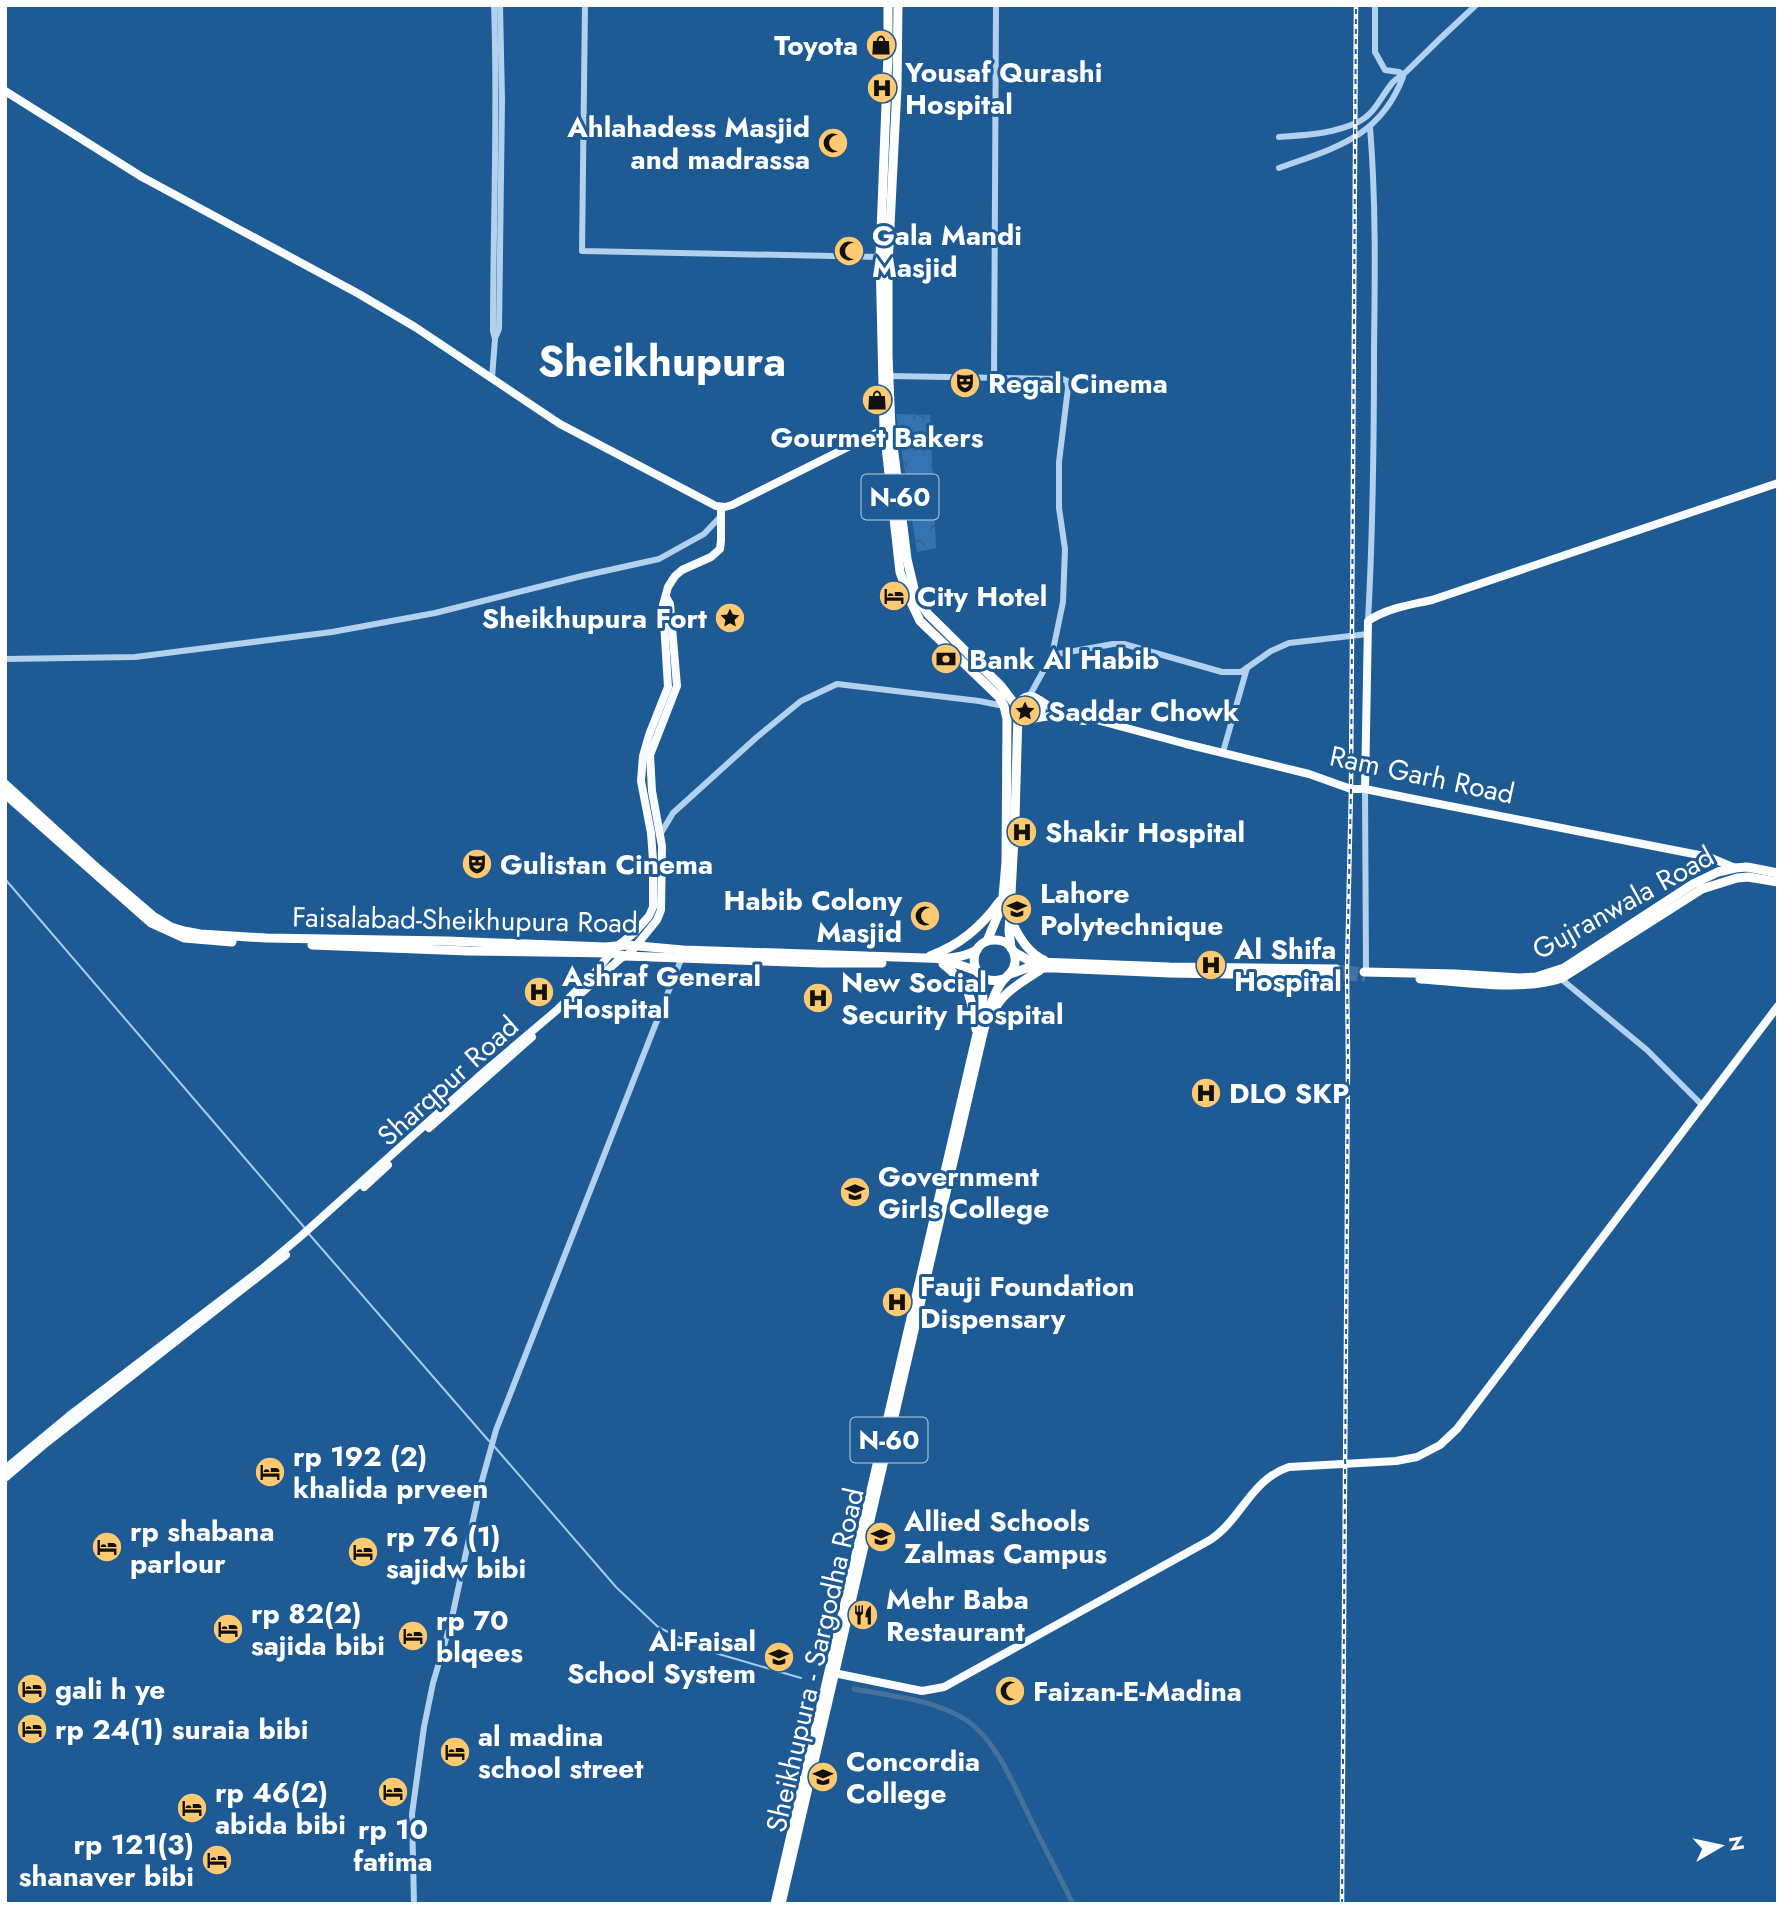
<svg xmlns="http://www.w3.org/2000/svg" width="1783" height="1909" font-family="Jost,sans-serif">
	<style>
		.forest { fill: url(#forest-crowns) }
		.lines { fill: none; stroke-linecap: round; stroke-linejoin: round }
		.stream { stroke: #a5cdf0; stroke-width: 2 }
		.canal { stroke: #48719a; stroke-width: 5 }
		.highway-tunnel { stroke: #4073a4; stroke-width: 9; stroke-dasharray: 9 4.5; stroke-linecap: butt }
		.minor { stroke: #b1d1ee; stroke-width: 6 }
		.major { stroke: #f9fcff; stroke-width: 8 }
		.highway { stroke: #fff; stroke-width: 9 }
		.rail-casing { stroke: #fff; stroke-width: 4.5 }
		.rail { stroke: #1e5a94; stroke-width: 2; stroke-dasharray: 5; stroke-linecap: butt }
		.labels { text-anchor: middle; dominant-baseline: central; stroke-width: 6; stroke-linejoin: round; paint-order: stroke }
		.shield { fill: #1e5a94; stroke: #bccedf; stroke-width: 2 }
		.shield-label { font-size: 26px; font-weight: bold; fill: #fff }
		.poi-label { font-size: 28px; font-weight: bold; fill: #fff; stroke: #1e5a94; text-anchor: start }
		.street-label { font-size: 28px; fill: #fff; stroke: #1e5a94 }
		.town-label { font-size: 42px; font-weight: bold; fill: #fff; stroke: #1e5a94 }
	</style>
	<defs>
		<pattern id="forest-crowns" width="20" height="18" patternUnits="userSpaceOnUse" patternTransform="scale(1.75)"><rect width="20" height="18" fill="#3274b2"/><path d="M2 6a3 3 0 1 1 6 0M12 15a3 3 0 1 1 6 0" fill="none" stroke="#405e7a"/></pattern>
	</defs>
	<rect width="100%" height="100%" fill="#1e5a94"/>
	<path class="forest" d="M896,414L930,415L936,548L917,552Z"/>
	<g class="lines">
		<g class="stream">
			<path d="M5,879L304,1227"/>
			<path d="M309,1234L489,1441"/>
			<path d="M493,1445L616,1587L658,1627L705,1650L801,1678"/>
		</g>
		<path class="canal" d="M854,1689C891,1696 934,1699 966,1720C996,1739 1015,1788 1030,1818C1044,1847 1059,1875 1073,1904"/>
		<g class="highway-tunnel">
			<path d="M1336,969L1364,972"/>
			<path d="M1335,976L1365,977"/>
		</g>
		<g class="minor">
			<path d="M585,5L582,251L880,257"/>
			<path d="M1375,5V52L1385,70L1399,72L1403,75"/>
			<path d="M1279,137C1306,135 1333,134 1358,122C1375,114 1381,96 1393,82C1397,78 1402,76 1406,72C1429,49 1452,27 1476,5"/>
			<path d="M1279,168C1334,148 1380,138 1403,77"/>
			<path d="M495,338L499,329L502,100L500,5"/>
			<path d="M889,376L1063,379L1067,381L1068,388L1059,462V508L1065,549L1063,602L1052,655L1030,695"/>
			<path d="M492,378L495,339L493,331C493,222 498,114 494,5"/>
			<path d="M994,378L996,5"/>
			<path d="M1368,621C1373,531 1374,440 1374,350C1375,275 1376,201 1370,127"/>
			<path d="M1052,655L1113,644H1124L1222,672H1241L1271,651L1289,643L1368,634"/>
			<path d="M5,659L135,657L332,632L435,613L582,576L659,559L704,534L721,516"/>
			<path d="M1223,752L1247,668"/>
			<path d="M1365,789L1366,968"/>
			<path d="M661,833L673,813L757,737L801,701L837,684L979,701L1004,706"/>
			<path d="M1560,978L1647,1050L1702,1105"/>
			<path d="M414,1904L412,1814L424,1727L433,1683L451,1622L480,1488L496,1430L682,957"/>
		</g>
		<g class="major">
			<path d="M5,91L142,177L359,294L415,327L560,424L716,506L725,507L732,505L884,429"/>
			<circle cx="1030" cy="708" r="12"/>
			<path d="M1040,700L1052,708L1186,744L1309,774L1351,789H1365L1409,798L1709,857L1735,868"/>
			<path d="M1038,718L1056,715L1084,721"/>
			<path d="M1365,789L1368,621C1387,608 1410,605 1432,600L1778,483"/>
			<path d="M570,1003L620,959L631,952L657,920L661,910L662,846L652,791L650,755L677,686L670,604L666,597"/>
			<path d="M429,1128L532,1037"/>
			<path d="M364,1187L388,1165"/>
			<path d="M5,1469L69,1416L262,1269L301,1236L484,1072L557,1010L596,971L615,948L634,933L649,916L653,907V860L651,833L641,781L643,756L649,735L668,687L663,605L668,587L675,576L682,570L711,557L720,549L721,540V507"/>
			<path d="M5,1478L46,1443L286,1255"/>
			<path d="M829,1672L922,1691L944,1687L1210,1540C1242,1519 1250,1480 1289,1467L1396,1461L1417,1457L1440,1445L1457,1429L1778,1006"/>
		</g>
		<g class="highway">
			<path d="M888,5V54L880,257L884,429L900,572L910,600L920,621L999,697L1004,706L1007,719L1006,862L1003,897L998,915L987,941"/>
			<path d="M898,5L897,87L888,265V355L891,429L907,559L916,597L928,614L1001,686L1014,703L1018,712L1015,819L1009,931L1011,948"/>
			<path d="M5,784L98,869L153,916L171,927L184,931L200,934L266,938L447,941L605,947L627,945L683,950L925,958C943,959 961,959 977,950"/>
			<path d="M5,794L151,923L184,938L232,942"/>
			<path d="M1011,920C1018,936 1028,953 1044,960"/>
			<path d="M312,945L468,951L611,953L625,956L820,963H882"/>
			<path d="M1014,952L1028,960L1039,962L1169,967L1336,969"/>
			<path d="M930,956C960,945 981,927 1000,901"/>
			<path d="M943,964C970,985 971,996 976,1029"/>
			<path d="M945,964H957L977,971"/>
			<path d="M1364,972L1456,974L1520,978L1536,977L1564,968L1693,884L1718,872L1735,868L1747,867L1778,873"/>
			<path d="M1010,974L1027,968H1055L1170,973L1335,976"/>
			<path d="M1420,979C1464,981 1520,992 1562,978L1702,889L1737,878L1748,877L1778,882"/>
			<path d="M992,1014C1002,992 1021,983 1040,970"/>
			<path d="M775,1904L977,1034L983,1003L982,977"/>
			<path d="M781,1904L983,1033C988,1016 991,998 1001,983C1005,977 1012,974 1014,966C1016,961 1015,955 1013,951C1010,944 1003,940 996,940C964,938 968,990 1003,979"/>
		</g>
		<g class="rail-casing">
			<path id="rail" d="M1342,1904L1348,1060L1347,971L1351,789L1356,5"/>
		</g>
		<use href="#rail" class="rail"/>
	</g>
	<defs>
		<g id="shop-disc" transform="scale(1.575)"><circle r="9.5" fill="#fdca71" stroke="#1e5a94"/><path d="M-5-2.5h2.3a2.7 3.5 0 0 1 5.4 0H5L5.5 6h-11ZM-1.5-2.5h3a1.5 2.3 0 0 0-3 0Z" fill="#111"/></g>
		<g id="hospital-disc" transform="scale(1.575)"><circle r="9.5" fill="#fdca71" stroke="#1e5a94"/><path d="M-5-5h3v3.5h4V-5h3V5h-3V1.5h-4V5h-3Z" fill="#111"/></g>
		<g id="mosque-disc" transform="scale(1.575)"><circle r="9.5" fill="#fdca71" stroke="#1e5a94"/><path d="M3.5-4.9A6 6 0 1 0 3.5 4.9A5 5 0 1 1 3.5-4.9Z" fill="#111"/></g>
		<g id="theatre-disc" transform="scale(1.575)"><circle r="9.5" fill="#fdca71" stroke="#1e5a94"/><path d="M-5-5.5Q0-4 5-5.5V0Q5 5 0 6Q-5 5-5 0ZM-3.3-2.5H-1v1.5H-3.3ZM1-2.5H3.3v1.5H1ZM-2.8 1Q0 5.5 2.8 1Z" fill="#111"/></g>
		<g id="hotel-disc" transform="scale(1.575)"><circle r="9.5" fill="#fdca71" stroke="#1e5a94"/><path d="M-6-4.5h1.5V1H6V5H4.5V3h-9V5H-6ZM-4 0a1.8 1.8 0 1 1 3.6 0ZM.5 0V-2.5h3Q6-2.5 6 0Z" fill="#111"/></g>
		<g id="sight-disc" transform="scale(1.575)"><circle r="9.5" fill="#fdca71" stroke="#1e5a94"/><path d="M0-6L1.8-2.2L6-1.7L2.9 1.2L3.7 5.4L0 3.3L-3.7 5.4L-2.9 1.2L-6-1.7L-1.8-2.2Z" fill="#111"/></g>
		<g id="bank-disc" transform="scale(1.575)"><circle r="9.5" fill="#fdca71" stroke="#1e5a94"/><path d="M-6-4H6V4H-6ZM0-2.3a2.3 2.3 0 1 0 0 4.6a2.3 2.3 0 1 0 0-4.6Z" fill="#111"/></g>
		<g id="university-disc" transform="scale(1.575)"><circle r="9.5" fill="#fdca71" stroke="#1e5a94"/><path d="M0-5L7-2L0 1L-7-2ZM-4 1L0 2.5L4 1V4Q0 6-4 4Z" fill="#111"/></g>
		<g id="school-disc" transform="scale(1.575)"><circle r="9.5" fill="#fdca71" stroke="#1e5a94"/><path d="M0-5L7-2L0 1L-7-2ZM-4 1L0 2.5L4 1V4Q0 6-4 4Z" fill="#111"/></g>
		<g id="restaurant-disc" transform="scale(1.575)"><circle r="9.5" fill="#fdca71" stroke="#1e5a94"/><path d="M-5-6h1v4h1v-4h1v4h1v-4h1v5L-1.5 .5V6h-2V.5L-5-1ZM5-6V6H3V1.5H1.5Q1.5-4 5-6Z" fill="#111"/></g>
	</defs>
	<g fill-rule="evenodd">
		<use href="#shop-disc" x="881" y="45"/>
		<use href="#hospital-disc" x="882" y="88"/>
		<use href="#mosque-disc" x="833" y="143"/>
		<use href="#mosque-disc" x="849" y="251"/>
		<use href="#theatre-disc" x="965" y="383"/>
		<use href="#shop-disc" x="877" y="400"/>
		<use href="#hotel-disc" x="894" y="596"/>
		<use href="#sight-disc" x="730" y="618"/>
		<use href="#bank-disc" x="946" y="659"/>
		<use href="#sight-disc" x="1025" y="711"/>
		<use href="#hospital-disc" x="1022" y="832"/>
		<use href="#theatre-disc" x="477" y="864"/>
		<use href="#university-disc" x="1017" y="909"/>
		<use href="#mosque-disc" x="925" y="916"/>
		<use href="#hospital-disc" x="1211" y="965"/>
		<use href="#hospital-disc" x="539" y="992"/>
		<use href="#hospital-disc" x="818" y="998"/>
		<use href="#hospital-disc" x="1206" y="1093"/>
		<use href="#university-disc" x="855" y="1192"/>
		<use href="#hospital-disc" x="897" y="1302"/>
		<use href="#hotel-disc" x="270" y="1472"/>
		<use href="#school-disc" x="881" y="1537"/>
		<use href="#hotel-disc" x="107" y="1547"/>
		<use href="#hotel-disc" x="363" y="1552"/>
		<use href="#restaurant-disc" x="863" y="1615"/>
		<use href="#hotel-disc" x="228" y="1629"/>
		<use href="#hotel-disc" x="413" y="1636"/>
		<use href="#school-disc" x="779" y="1657"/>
		<use href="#hotel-disc" x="32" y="1689"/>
		<use href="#mosque-disc" x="1010" y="1691"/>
		<use href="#hotel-disc" x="32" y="1729"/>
		<use href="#hotel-disc" x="455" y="1752"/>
		<use href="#university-disc" x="823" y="1777"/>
		<use href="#hotel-disc" x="393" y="1792"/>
		<use href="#hotel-disc" x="192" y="1808"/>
		<use href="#hotel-disc" x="217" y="1860"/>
	</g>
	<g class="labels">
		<g class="shield">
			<rect x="861.5" y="474.5" width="77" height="45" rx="5"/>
			<rect x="850.5" y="1417.5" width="77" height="45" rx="5"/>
		</g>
		<g class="shield-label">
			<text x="900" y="497">N-60</text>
			<text x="889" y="1440">N-60</text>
		</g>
		<g class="poi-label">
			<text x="858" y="45" text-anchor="end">Toyota</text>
			<text x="905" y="72">Yousaf Qurashi<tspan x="905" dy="32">Hospital</tspan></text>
			<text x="810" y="127" text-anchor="end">Ahlahadess Masjid<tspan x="810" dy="32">and madrassa</tspan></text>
			<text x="872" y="235">Gala Mandi<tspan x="872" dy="32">Masjid</tspan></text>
			<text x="988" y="383">Regal Cinema</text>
			<text x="877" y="437" text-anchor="middle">Gourmet Bakers</text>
			<text x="917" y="596">City Hotel</text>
			<text x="707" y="618" text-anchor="end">Sheikhupura Fort</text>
			<text x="969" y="659">Bank Al Habib</text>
			<text x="1048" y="711">Saddar Chowk</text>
			<text x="1045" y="832">Shakir Hospital</text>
			<text x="500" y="864">Gulistan Cinema</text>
			<text x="1040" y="893">Lahore<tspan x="1040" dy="32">Polytechnique</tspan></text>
			<text x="902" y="900" text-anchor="end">Habib Colony<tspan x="902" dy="32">Masjid</tspan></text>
			<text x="1234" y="949">Al Shifa<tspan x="1234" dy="32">Hospital</tspan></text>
			<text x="562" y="976">Ashraf General<tspan x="562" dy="32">Hospital</tspan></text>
			<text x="841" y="982">New Social<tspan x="841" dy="32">Security Hospital</tspan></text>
			<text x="1229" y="1093">DLO SKP</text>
			<text x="878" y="1176">Government<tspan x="878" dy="32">Girls College</tspan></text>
			<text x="920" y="1286">Fauji Foundation<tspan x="920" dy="32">Dispensary</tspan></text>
			<text x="293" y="1456">rp 192 (2)<tspan x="293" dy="32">khalida prveen</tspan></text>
			<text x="904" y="1521">Allied Schools<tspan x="904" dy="32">Zalmas Campus</tspan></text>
			<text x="130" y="1531">rp shabana<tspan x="130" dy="32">parlour</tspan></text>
			<text x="386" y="1536">rp 76 (1)<tspan x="386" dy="32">sajidw bibi</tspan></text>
			<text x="886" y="1599">Mehr Baba<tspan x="886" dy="32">Restaurant</tspan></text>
			<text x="251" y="1613">rp 82(2)<tspan x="251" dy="32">sajida bibi</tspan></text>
			<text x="436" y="1620">rp 70<tspan x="436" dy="32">blqees</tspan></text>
			<text x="756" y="1641" text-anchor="end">Al-Faisal<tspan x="756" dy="32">School System</tspan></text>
			<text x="55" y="1689">gali h ye</text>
			<text x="1033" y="1691">Faizan-E-Madina</text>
			<text x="55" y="1729">rp 24(1) suraia bibi</text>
			<text x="478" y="1736">al madina<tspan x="478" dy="32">school street</tspan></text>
			<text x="846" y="1761">Concordia<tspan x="846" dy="32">College</tspan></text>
			<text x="215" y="1792">rp 46(2)<tspan x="215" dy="32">abida bibi</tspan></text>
			<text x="393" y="1829" text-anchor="middle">rp 10<tspan x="393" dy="32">fatima</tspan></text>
			<text x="194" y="1844" text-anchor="end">rp 121(3)<tspan x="194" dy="32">shanaver bibi</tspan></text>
		</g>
		<g class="street-label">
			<text transform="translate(1422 775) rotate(12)">Ram Garh Road</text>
			<text transform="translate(1623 903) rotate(-29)">Gujranwala Road</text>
			<text transform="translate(465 920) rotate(1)">Faisalabad-Sheikhupura Road</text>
			<text transform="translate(448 1081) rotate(-42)">Sharqpur Road</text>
			<text transform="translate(815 1660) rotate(-77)">Sheikhupura - Sargodha Road</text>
		</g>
		<g class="town-label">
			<text x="662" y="361">Sheikhupura</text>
		</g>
	</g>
	<rect width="1783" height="1909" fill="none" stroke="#ffffff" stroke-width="14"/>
	<g transform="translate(1720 1846) rotate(81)" stroke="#1e5a94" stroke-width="5" paint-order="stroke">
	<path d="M0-5L12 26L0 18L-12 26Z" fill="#ffffff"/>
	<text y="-10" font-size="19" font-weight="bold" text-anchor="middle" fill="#ffffff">N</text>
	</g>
</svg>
